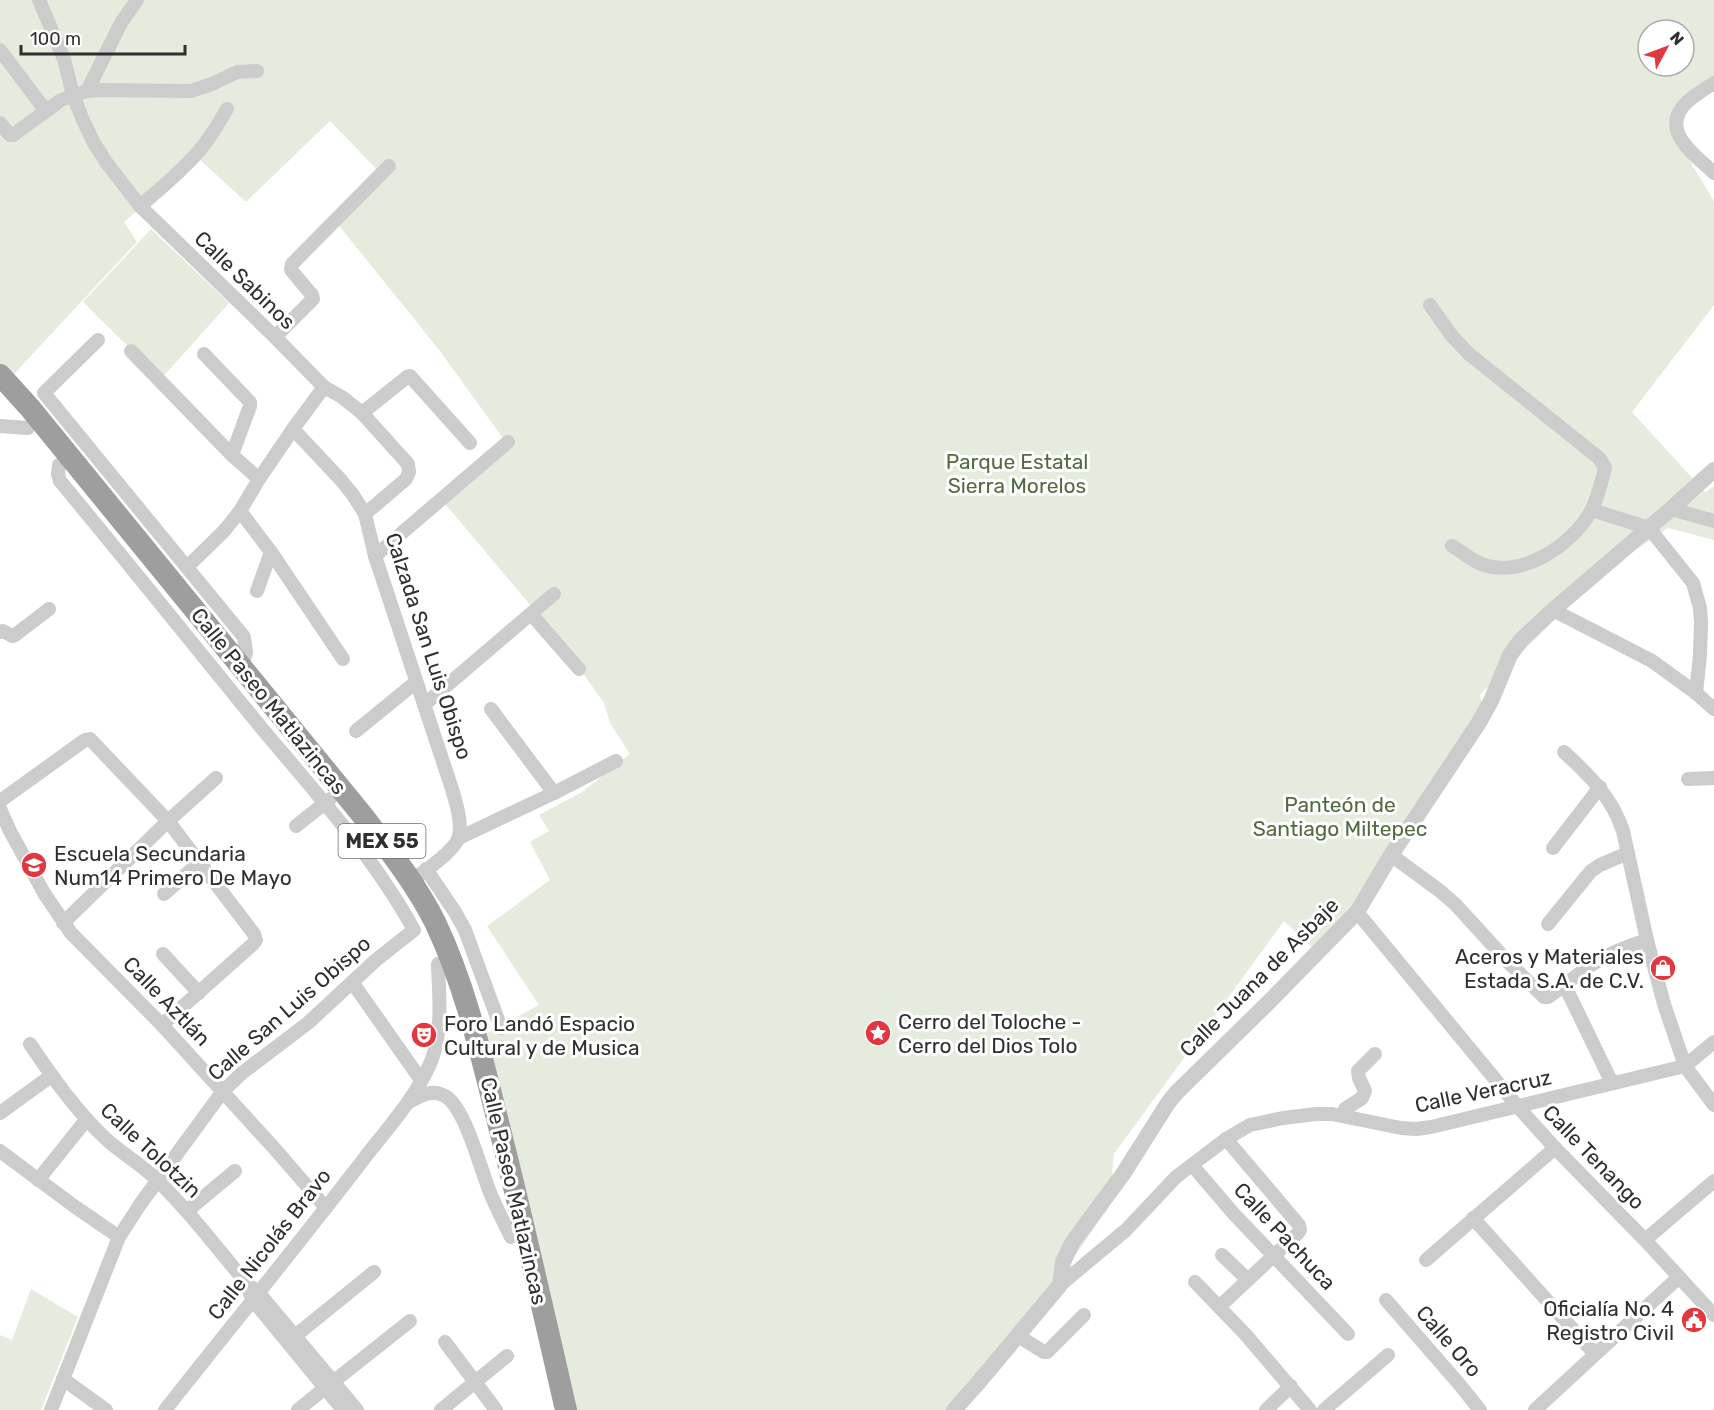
<svg xmlns="http://www.w3.org/2000/svg" width="1714" height="1410" font-family="Rubik,sans-serif">
	<style>
		.green { fill: #e5ecde; fill-rule: evenodd }
		.lines { fill: none; stroke-linecap: round; stroke-linejoin: round }
		.minor { stroke: #ccc; stroke-width: 14 }
		.tertiary { stroke: #ccc; stroke-width: 16 }
		.trunk { stroke: #9e9e9e; stroke-width: 22 }
		.labels { text-anchor: middle; dominant-baseline: central; stroke-width: 6; stroke-linejoin: round; paint-order: stroke }
		.shield { fill: #fff; stroke: #6d6d6d; stroke-width: 1.5 }
		.shield-label { font-size: 20px; font-weight: bold; fill: #2f2f2f }
		.street-label { font-size: 21px; fill: #2f2f2f; stroke: #fff }
		.park-label { font-size: 21px; fill: #516b3d; stroke: #fff }
		.poi-label { font-size: 21px; fill: #2f2f2f; stroke: #fff; text-anchor: start }
	</style>
	<rect width="100%" height="100%" fill="#fff"/>
	<g class="green">
		<path d="M0,0H1714V85L1668,125L1714,201V305L1632,412L1705,492L1714,486V540L1668,528C1653,539 1637,548 1622,560C1571,600 1526,649 1480,695L1484,715L1371,885L1316,951L1284,921L1114,1154L1109,1207L1019,1335L960,1410H559L469,1043L539,1005L487,926L550,880L530,842L549,831L539,815L582,792L630,754L610,723L604,703L558,638L441,499L507,444L440,351L336,222L382,175L330,121L246,202L199,159L124,222L137,242L0,389ZM1648,30H1684V66H1648Z"/>
		<path d="M151,229L229,303L161,379L83,302Z"/>
		<path d="M31,1289L78,1317L41,1410H0V1335L12,1340Z"/>
	</g>
	<g class="lines">
		<g class="minor">
			<path d="M39,0L64,59L73,95L82,118L94,143L106,162L140,206L275,337L324,387L342,397L362,413L408,464L409,472L406,479L365,514"/>
			<path d="M0,50L46,111"/>
			<path d="M1714,83C1705,89 1695,95 1687,102C1658,130 1694,154 1714,173"/>
			<path d="M87,91L101,90L191,91L212,84L237,72L257,71"/>
			<path d="M0,123L10,135H13L61,100L87,91L121,23L137,0"/>
			<path d="M140,206C160,189 181,172 198,152C210,139 218,124 227,109"/>
			<path d="M1430,305L1452,336L1469,354L1599,458L1605,467C1604,474 1595,505 1591,511C1572,545 1520,581 1479,563C1470,559 1461,551 1452,546"/>
			<path d="M275,337L313,299L312,295L291,270L292,264L389,166"/>
			<path d="M98,340L44,393L244,637L246,653L241,667"/>
			<path d="M131,351L232,455L259,479"/>
			<path d="M204,354L250,402V406L232,455"/>
			<path d="M362,413L407,377L410,376L470,443"/>
			<path d="M0,426L28,428"/>
			<path d="M293,429L341,480L353,495L365,514L375,556L452,789C456,803 462,821 459,836C456,851 424,871 411,881"/>
			<path d="M1671,509L1714,521"/>
			<path d="M1592,510L1649,528L1693,583L1700,608L1701,622L1700,655L1696,693"/>
			<path d="M240,511L271,552L343,659"/>
			<path d="M375,556L508,442"/>
			<path d="M187,567L224,531L240,511L259,479L293,429L324,387"/>
			<path d="M257,591L271,552"/>
			<path d="M1553,610L1652,661L1696,693L1714,709"/>
			<path d="M531,614L579,669"/>
			<path d="M0,632L3,631L12,636L15,635L49,609"/>
			<path d="M424,705L554,594"/>
			<path d="M491,709L554,793"/>
			<path d="M356,731L416,682"/>
			<path d="M1564,752C1589,775 1612,797 1623,831L1647,940L1664,1004L1685,1066L1714,1105"/>
			<path d="M1688,779L1714,778"/>
			<path d="M0,801L85,740L90,739L168,821L254,934L256,940L253,944L162,1025"/>
			<path d="M0,809L10,831L44,893L71,933L162,1025L274,1148L326,1208"/>
			<path d="M296,826L330,799"/>
			<path d="M459,838L554,793L616,761"/>
			<path d="M1553,848L1600,787"/>
			<path d="M1391,855L1440,891L1456,905L1508,962L1544,997H1548C1565,986 1580,971 1598,961C1613,951 1630,946 1647,940"/>
			<path d="M426,869L455,912L465,930L501,1028"/>
			<path d="M164,894L200,862"/>
			<path d="M1357,912L1518,1107L1555,1148L1645,1240L1714,1315"/>
			<path d="M63,923L168,821L216,778"/>
			<path d="M1548,924L1591,871L1600,865L1628,853"/>
			<path d="M163,954L199,993"/>
			<path d="M352,982L421,1080"/>
			<path d="M1565,986L1612,1083"/>
			<path d="M30,1044C53,1078 77,1112 107,1140C123,1154 142,1165 157,1180C190,1212 218,1249 247,1284L258,1292L357,1410"/>
			<path d="M409,1102C420,1096 431,1089 443,1095C465,1104 481,1172 491,1195C497,1209 504,1223 511,1237"/>
			<path d="M1345,1109L1362,1098L1365,1091L1359,1078L1358,1071L1375,1054"/>
			<path d="M0,1113L51,1076"/>
			<path d="M0,1151L74,1206L119,1237"/>
			<path d="M1192,1165L1233,1213L1348,1334"/>
			<path d="M38,1180L87,1119"/>
			<path d="M187,1211L235,1171"/>
			<path d="M1473,1218L1595,1354"/>
			<path d="M1645,1240L1714,1181"/>
			<path d="M1222,1255L1248,1280"/>
			<path d="M1426,1260L1555,1148"/>
			<path d="M1195,1282L1246,1335L1310,1410"/>
			<path d="M1060,1285L1126,1230L1176,1177L1226,1139L1250,1125L1283,1118L1316,1114H1332L1401,1128L1416,1129L1431,1127L1685,1066L1714,1042"/>
			<path d="M249,1291L252,1299L343,1410"/>
			<path d="M1386,1300L1460,1385L1480,1410"/>
			<path d="M1219,1307L1297,1234L1300,1230L1299,1225L1226,1139"/>
			<path d="M295,1336L374,1272"/>
			<path d="M1018,1336L1044,1352H1047L1084,1315"/>
			<path d="M445,1342L496,1410"/>
			<path d="M63,1379L106,1410"/>
			<path d="M333,1382L410,1321"/>
			<path d="M51,1410L119,1237L141,1203L223,1091L242,1073L308,1023L376,960L414,930C374,857 317,794 264,731C196,648 129,564 60,481L58,474L59,465"/>
			<path d="M165,1410C230,1328 296,1247 360,1164C384,1132 418,1096 432,1059C443,1028 439,996 438,964"/>
			<path d="M298,1410L325,1388"/>
			<path d="M441,1410L507,1356"/>
			<path d="M1266,1410L1291,1386"/>
			<path d="M1324,1410L1388,1355"/>
			<path d="M1535,1410L1679,1277"/>
		</g>
		<path class="tertiary" d="M954,1410L978,1383L1060,1285L1063,1262L1072,1243L1123,1174L1168,1103L1176,1093L1271,1000L1357,912L1391,855L1478,724L1491,701L1510,655L1521,640L1553,610L1671,509L1714,470"/>
		<path class="trunk" d="M0,375L30,408L363,816C389,850 416,884 435,922C465,985 481,1054 498,1122C522,1217 544,1314 566,1410"/>
	</g>
	<defs>
		<g id="school-disc" transform="scale(1.35)"><circle r="9.5" fill="#e1373f" stroke="#fff"/><path d="M0-5L7-2L0 1L-7-2ZM-4 1L0 2.5L4 1V4Q0 6-4 4Z" fill="#fff"/></g>
		<g id="shop-disc" transform="scale(1.35)"><circle r="9.5" fill="#e1373f" stroke="#fff"/><path d="M-5-2.5h2.3a2.7 3.5 0 0 1 5.4 0H5L5.5 6h-11ZM-1.5-2.5h3a1.5 2.3 0 0 0-3 0Z" fill="#fff"/></g>
		<g id="sight-disc" transform="scale(1.35)"><circle r="9.5" fill="#e1373f" stroke="#fff"/><path d="M0-6L1.8-2.2L6-1.7L2.9 1.2L3.7 5.4L0 3.3L-3.7 5.4L-2.9 1.2L-6-1.7L-1.8-2.2Z" fill="#fff"/></g>
		<g id="theatre-disc" transform="scale(1.35)"><circle r="9.5" fill="#e1373f" stroke="#fff"/><path d="M-5-5.5Q0-4 5-5.5V0Q5 5 0 6Q-5 5-5 0ZM-3.3-2.5H-1v1.5H-3.3ZM1-2.5H3.3v1.5H1ZM-2.8 1Q0 5.5 2.8 1Z" fill="#fff"/></g>
		<g id="civic-disc" transform="scale(1.35)"><circle r="9.5" fill="#e1373f" stroke="#fff"/><path d="M-.6-6.5H3V-4.5H.6V-3L4-1V1h2V6H-6V1h2V-1L-.6-3ZM-1.2 2.5V6h2.4V2.5Z" fill="#fff"/></g>
	</defs>
	<g fill-rule="evenodd">
		<use href="#school-disc" x="34" y="865"/>
		<use href="#shop-disc" x="1663" y="968"/>
		<use href="#sight-disc" x="878" y="1033"/>
		<use href="#theatre-disc" x="424" y="1035"/>
		<use href="#civic-disc" x="1694" y="1320"/>
	</g>
	<g class="labels">
		<rect class="shield" x="338.5" y="824" width="87" height="34" rx="4.5"/>
		<g class="shield-label">
			<text x="382" y="841">MEX 55</text>
		</g>
		<g class="street-label">
			<text transform="translate(245 280) rotate(44)">Calle Sabinos</text>
			<text transform="translate(429 646) rotate(72)">Calzada San Luis Obispo</text>
			<text transform="translate(269 701) rotate(51)">Calle Paseo Matlazincas</text>
			<text transform="translate(1259 977) rotate(-45)">Calle Juana de Asbaje</text>
			<text transform="translate(167 1001) rotate(46)">Calle Aztlán</text>
			<text transform="translate(289 1008) rotate(-41)">Calle San Luis Obispo</text>
			<text transform="translate(1483 1091) rotate(-12)">Calle Veracruz</text>
			<text transform="translate(151 1150) rotate(43)">Calle Tolotzin</text>
			<text transform="translate(1594 1157) rotate(46)">Calle Tenango</text>
			<text transform="translate(514 1191) rotate(77)">Calle Paseo Matlazincas</text>
			<text transform="translate(1285 1236) rotate(47)">Calle Pachuca</text>
			<text transform="translate(269 1244) rotate(-52)">Calle Nicolás Bravo</text>
			<text transform="translate(1449 1341) rotate(49)">Calle Oro</text>
		</g>
		<g class="park-label">
			<text x="1017" y="461">Parque Estatal<tspan x="1017" dy="24">Sierra Morelos</tspan></text>
			<text x="1340" y="804">Panteón de<tspan x="1340" dy="24">Santiago Miltepec</tspan></text>
		</g>
		<g class="poi-label">
			<text x="54" y="853">Escuela Secundaria<tspan x="54" dy="24">Num14 Primero De Mayo</tspan></text>
			<text x="1644" y="956" text-anchor="end">Aceros y Materiales<tspan x="1644" dy="24">Estada S.A. de C.V.</tspan></text>
			<text x="898" y="1021">Cerro del Toloche -<tspan x="898" dy="24">Cerro del Dios Tolo</tspan></text>
			<text x="444" y="1023">Foro Landó Espacio<tspan x="444" dy="24">Cultural y de Musica</tspan></text>
			<text x="1674" y="1308" text-anchor="end">Oficialía No. 4<tspan x="1674" dy="24">Registro Civil</tspan></text>
		</g>
	</g>
	<g transform="translate(1666 48) rotate(49)"><circle r="28" fill="#ffffff" stroke="#acacac" stroke-width="1.5"/>
	<path d="M0-4.5L10 22L0 15L-10 22Z" fill="#e1373f"/>
	<text y="-9" font-size="16" font-weight="bold" text-anchor="middle" fill="#2f2f2f">N</text>
	</g>
	<path d="M21 45v9h164v-9" fill="none" stroke="#2f2f2f" stroke-width="3"/>
	<text x="30" y="45" font-size="18" fill="#2f2f2f" stroke="#ffffff" stroke-width="4.5" paint-order="stroke">100 m</text>
</svg>
